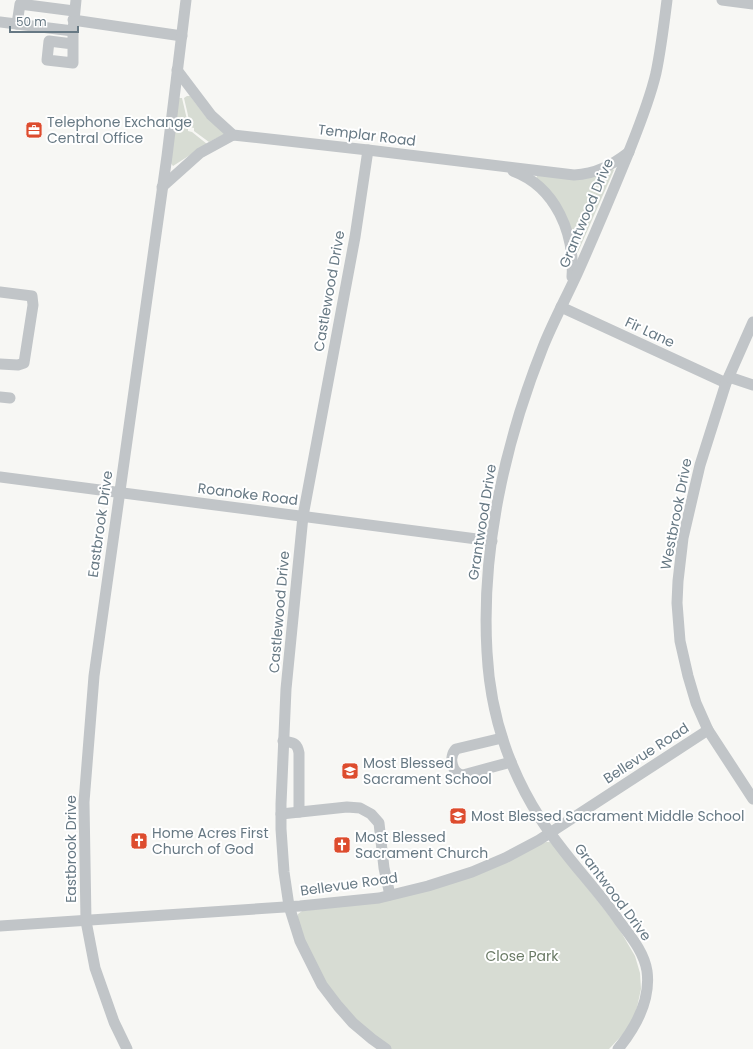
<svg xmlns="http://www.w3.org/2000/svg" width="753" height="1049" font-family="Poppins,sans-serif">
	<style>
		.green { fill: #d7dcd3 }
		.lines { fill: none; stroke-linecap: round; stroke-linejoin: round }
		.minor { stroke: #c1c5c8; stroke-width: 11 }
		.labels { text-anchor: middle; dominant-baseline: central; stroke-width: 4; stroke-linejoin: round; paint-order: stroke }
		.poi-label { font-size: 14px; fill: #677984; stroke: #fff; text-anchor: start }
		.street-label { font-size: 14px; fill: #677984; stroke: #fff }
		.park-label { font-size: 14px; fill: #6b7b66; stroke: #fff }
	</style>
	<rect width="100%" height="100%" fill="#f7f7f4"/>
	<g class="green">
		<path d="M187,96H190L206,117L227,133L209,142L194,131V128L190,127C189,117 186,108 184,98Z"/>
		<path d="M179,98H182L188,124V131L192,132L207,144L173,166L170,162Z"/>
		<path d="M611,168L614,170L578,252L576,254L536,179L537,176Z"/>
		<path d="M546,842H550L556,848L618,927L635,956L640,973L641,989L636,1012L626,1031L609,1049H390C365,1029 337,1004 321,976C316,967 312,957 308,948C303,938 296,925 298,914L302,911L397,898Z"/>
	</g>
	<g class="lines">
		<g class="minor">
			<path d="M722,0L753,4"/>
			<path d="M73,20L182,36"/>
			<path d="M0,22L73,31L76,0"/>
			<path d="M17,24L20,4L74,11"/>
			<path d="M73,31V63L47,60L49,41L73,44"/>
			<path d="M177,70L211,115L233,135L368,150L574,175C596,174 612,165 629,152"/>
			<path d="M368,150L355,237L303,516L286,689L281,804V829L284,872L289,906L300,941L322,985L338,1006L353,1023L372,1039L386,1049"/>
			<path d="M513,171C556,187 575,234 572,277"/>
			<path d="M162,187L200,153L233,135"/>
			<path d="M0,292L32,296L33,305L24,363L18,365L0,364"/>
			<path d="M561,307L726,383"/>
			<path d="M753,322L726,383L700,465L683,538L678,581L677,603L680,641L688,676L696,703L708,730L753,799"/>
			<path d="M729,377L753,385"/>
			<path d="M0,397L10,398"/>
			<path d="M0,477L492,541"/>
			<path d="M502,738L456,749C448,757 452,774 463,775L511,762"/>
			<path d="M283,741C293,743 297,742 299,753V812"/>
			<path d="M281,814L347,807L360,808L371,814L379,823L384,868L390,895"/>
			<path d="M0,926L300,906L379,898L428,886L472,872L505,858L539,840L708,730"/>
			<path d="M127,1049L114,1022L95,968L86,921L84,802L94,676L167,156L186,0"/>
			<path d="M618,1049C636,1027 651,1001 647,971C644,952 631,937 620,922C595,886 563,855 540,818C508,768 490,711 487,652C481,549 505,442 543,347C553,322 566,298 577,274C594,236 610,198 626,159C637,131 649,103 656,73C661,49 664,24 667,0"/>
		</g>
	</g>
	<defs>
		<g id="office-square" transform="scale(0.9)"><rect x="-9" y="-9" width="18" height="18" rx="4" fill="#dd4c2e" stroke="#fff"/><path d="M-6-3h4V-5.5h4V-3h4V5H-6ZM-1-4.5V-3h2v-1.5ZM-6 0V1H6V0Z" fill="#fff"/></g>
		<g id="school-square" transform="scale(0.9)"><rect x="-9" y="-9" width="18" height="18" rx="4" fill="#dd4c2e" stroke="#fff"/><path d="M0-5L7-2L0 1L-7-2ZM-4 1L0 2.5L4 1V4Q0 6-4 4Z" fill="#fff"/></g>
		<g id="church-square" transform="scale(0.9)"><rect x="-9" y="-9" width="18" height="18" rx="4" fill="#dd4c2e" stroke="#fff"/><path d="M-1.2-6h2.4v3.5h3.3v2.4h-3.3V6h-2.4V-.1h-3.3v-2.4h3.3Z" fill="#fff"/></g>
	</defs>
	<g fill-rule="evenodd">
		<use href="#office-square" x="34" y="130"/>
		<use href="#school-square" x="350" y="771"/>
		<use href="#school-square" x="458" y="816"/>
		<use href="#church-square" x="139" y="841"/>
		<use href="#church-square" x="342" y="845"/>
	</g>
	<g class="labels">
		<g class="poi-label">
			<text x="47" y="122">Telephone Exchange<tspan x="47" dy="16">Central Office</tspan></text>
			<text x="363" y="763">Most Blessed<tspan x="363" dy="16">Sacrament School</tspan></text>
			<text x="471" y="816">Most Blessed Sacrament Middle School</text>
			<text x="152" y="833">Home Acres First<tspan x="152" dy="16">Church of God</tspan></text>
			<text x="355" y="837">Most Blessed<tspan x="355" dy="16">Sacrament Church</tspan></text>
		</g>
		<g class="street-label">
			<text transform="translate(367 135) rotate(7)">Templar Road</text>
			<text transform="translate(586 213) rotate(-67)">Grantwood Drive</text>
			<text transform="translate(329 291) rotate(-80)">Castlewood Drive</text>
			<text transform="translate(650 332) rotate(25)">Fir Lane</text>
			<text transform="translate(248 494) rotate(7)">Roanoke Road</text>
			<text transform="translate(676 514) rotate(-79)">Westbrook Drive</text>
			<text transform="translate(482 522) rotate(-81)">Grantwood Drive</text>
			<text transform="translate(100 524) rotate(-82)">Eastbrook Drive</text>
			<text transform="translate(279 612) rotate(-85)">Castlewood Drive</text>
			<text transform="translate(646 753) rotate(-33)">Bellevue Road</text>
			<text transform="translate(71 849) rotate(-90)">Eastbrook Drive</text>
			<text transform="translate(349 884) rotate(-8)">Bellevue Road</text>
			<text transform="translate(613 892) rotate(53)">Grantwood Drive</text>
		</g>
		<g class="park-label">
			<text x="522" y="956">Close Park</text>
		</g>
	</g>
	<path d="M10 26v6h68v-6" fill="none" stroke="#677984" stroke-width="2"/>
	<text x="16" y="26" font-size="12" fill="#677984" stroke="#ffffff" stroke-width="3" paint-order="stroke">50 m</text>
</svg>
